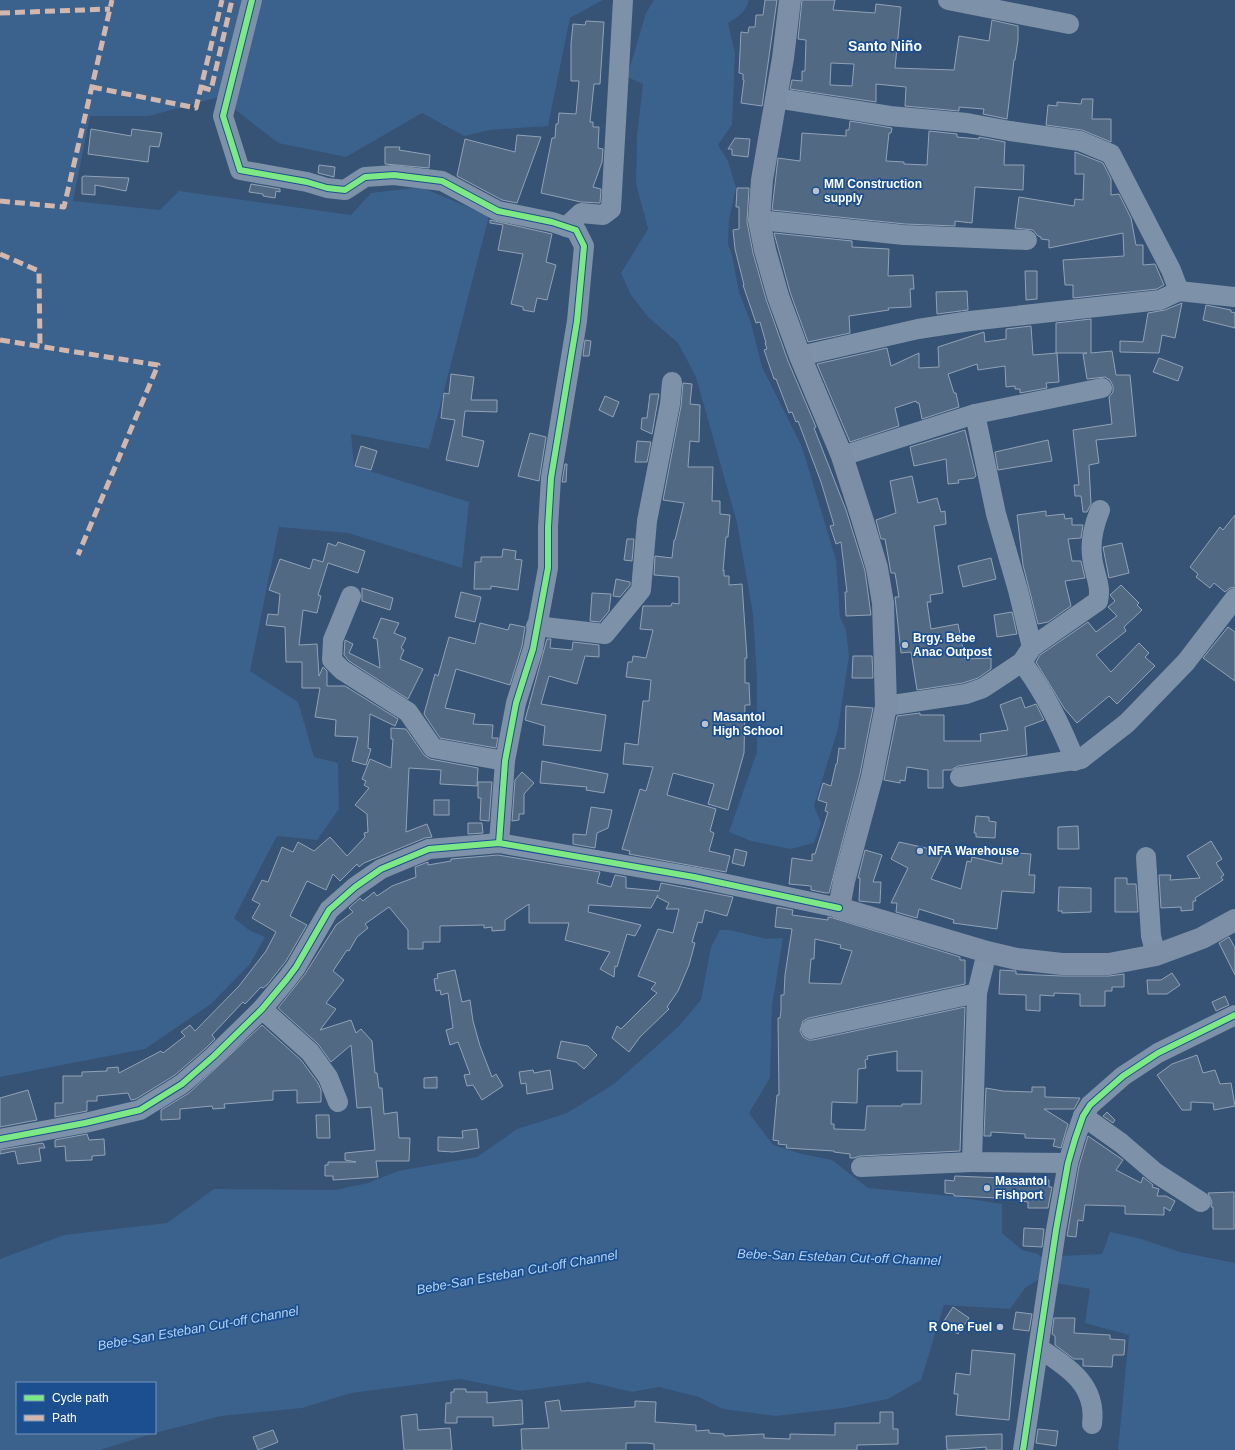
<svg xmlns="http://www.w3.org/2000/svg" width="1235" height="1450" font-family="Helvetica,sans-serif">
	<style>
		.water { fill: #3b618d }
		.building { fill: #526984; stroke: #92a2b6; fill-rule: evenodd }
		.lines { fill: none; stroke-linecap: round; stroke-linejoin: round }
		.minor { stroke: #7d92a8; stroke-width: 20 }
		.major { stroke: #7d8ea7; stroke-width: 22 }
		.quiet { stroke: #d1b7ad; stroke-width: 5; stroke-dasharray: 10 5; stroke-linecap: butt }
		.cycleway-casing { stroke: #1b4f8f; stroke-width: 8 }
		.cycleway { stroke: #7ce984; stroke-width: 6 }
		.poi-dot { fill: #b9c2ce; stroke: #1b4f8f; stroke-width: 1.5 }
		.labels { text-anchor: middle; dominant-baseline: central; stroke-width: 3.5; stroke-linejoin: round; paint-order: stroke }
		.poi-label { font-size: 12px; font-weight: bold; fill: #fff; stroke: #1b4f8f; text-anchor: start }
		.water-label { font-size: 13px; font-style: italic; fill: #b5d3f5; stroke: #1b4f8f }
		.quarter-label { font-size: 14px; font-weight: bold; fill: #fff; stroke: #1b4f8f }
	</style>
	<rect width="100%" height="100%" fill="#365274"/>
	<g class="water">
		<path d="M0,0H603L570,18L548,126L490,130L464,136L422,113L346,157L278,143L219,97L149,116H90L73,201L160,210L179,191L351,215L371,193L421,187L489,216L429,449L351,434L354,466L469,502L462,568L348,533L279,527L250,671L298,702L314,757L338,763L339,809L317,840L277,836L234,918L249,930L265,937L250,964L211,1004L145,1049L0,1077Z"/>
		<path d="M654,0H749C746,12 738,17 728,23L735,54L732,125L718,145L728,161L736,188L729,219L728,244L732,255L739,292L751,323L762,367L802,447L836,560L840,617L846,630L849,656L838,729L814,806L821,823L814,843L791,849L751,841L729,832L757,752V680L753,614L737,523L696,377L678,343L648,317L631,295L621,273L648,229L636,183L637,136L643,84L627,77L646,13Z"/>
		<path d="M720,930H730L767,939L783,938L772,1006L770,1078L749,1113L773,1145L802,1154L832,1160L868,1188L952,1196L1002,1204V1233L1022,1250L1038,1254L1041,1257L1102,1254L1110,1232L1138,1238L1180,1252L1235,1263V1450H1118L1129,1335L1085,1323L1090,1289L1038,1280L1026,1287L1010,1309L944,1305L921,1380L888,1399L843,1408L776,1416L723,1409L699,1397L659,1387L632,1392L589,1382L520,1391L460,1379L351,1393L302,1408L221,1416L155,1433V1383H17V1433H155L100,1450H0V1259L64,1235L167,1223L214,1189L335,1190L368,1183L398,1171L477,1157L517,1129L567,1113L614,1084L678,1027L701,1000L711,947Z"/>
	</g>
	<g class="building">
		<path d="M765,0H777L762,106L741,103L744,80H743V74L739,73L741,32L748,33L749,27H755L756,15H763Z"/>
		<path d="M802,0H835L833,10L875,13L876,4L901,7L895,68L954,70L959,36L989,41L992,20L1018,26V40L1015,60H1014L1007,119L983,114L984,109L959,107V111L905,106L906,87L876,84V102L790,89L792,80L802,81V71H805L806,40L798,39ZM831,63L854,64L852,86L830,85Z"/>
		<path d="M586,21L604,22L600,84H594L590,122H593V127H599L598,148L603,149L602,162L593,187L601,189L600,203L581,202L541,193L552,138H555L556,124H558L559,113L576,114L579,81H571V44L573,24L585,25Z"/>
		<path d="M1082,99H1093L1092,119H1111V142L1082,130L1046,125L1048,105L1057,106V102L1081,104Z"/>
		<path d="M850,121L892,128L891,133H889L886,161L904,162V164L927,165L929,131L957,134V137L979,139V137L1005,142L1004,165H1024L1023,190L975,187L972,223L955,221V226L905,224L772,210L778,158L800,161L802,133L846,136V130H849Z"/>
		<path d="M91,129L131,136L132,129L162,133L159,147L150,146L148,162L88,154Z"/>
		<path d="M517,135L541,137L517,203L502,200L457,176L465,139L515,152Z"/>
		<path d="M735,138L750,139L748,157L732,155V149H728Z"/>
		<path d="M385,147H400L399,150L430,155L429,168L385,164Z"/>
		<path d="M1075,152L1103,163L1111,179V195L1119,194L1131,218L1136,245H1143V265L1155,264L1164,285L1157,289L1073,298V285H1065L1063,260L1124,256L1123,233L1049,248V240L1041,239V237L1038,236L1033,230L1015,228L1019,197L1074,206L1075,199L1083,200L1084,174H1075Z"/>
		<path d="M319,165L335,167L334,177L318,173Z"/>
		<path d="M82,177L84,176L129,178L126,191L95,185V195L82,194Z"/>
		<path d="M251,184L280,189V192L276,191L275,198L263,196V194L249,192Z"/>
		<path d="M737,188H749L747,222L753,253L766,299L788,361L816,427L814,428L846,510L865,571L871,615L846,616L845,592H847L841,542L836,544L830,526L834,525L821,482L798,421L796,422L792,412L789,413L776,379H774L764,350L767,349L765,343H766L760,322L756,323L743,285H744L735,249L733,230L739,229V207H736Z"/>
		<path d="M490,220L552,234L546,262L556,265L547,300L537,298L534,312L523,310V307L511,304L523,254L498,250L503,225L490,223Z"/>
		<path d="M774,233L852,241V247L889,249L888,276L913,275L914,289H910L911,307L888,308L889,310L849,316L850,333L808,342L790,292Z"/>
		<path d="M1025,271H1037V299L1026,300Z"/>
		<path d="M967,291L968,310L937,314L936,292Z"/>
		<path d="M1182,303L1175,338L1162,335L1159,353L1120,352V341L1143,342L1148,313L1165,310Z"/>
		<path d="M1206,305L1231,310V312L1235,313V328L1203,320Z"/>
		<path d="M1091,319V353L1112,351L1116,375H1130L1136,436L1096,440L1099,463L1089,465L1091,504L1087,512H1083L1081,496H1075L1074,485H1079L1073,430L1112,424L1109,397L1113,392V386L1110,380L1105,377L1087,379L1083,354L1087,353H1056V323Z"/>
		<path d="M1031,326L1033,355L1057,353L1059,382L1046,383L1047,388L1020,393V389H1015V386L1006,387L1005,366L978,370L977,364L948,374L954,393H956L959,407L922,419L919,403H917L916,401L895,408L899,426L850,442L817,364L887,348L891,366L919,353V368L939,367L938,347L984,332L985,342L1006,339V329Z"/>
		<path d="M585,340L591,341L589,356H583Z"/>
		<path d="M1159,358L1183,367L1178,381L1153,372Z"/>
		<path d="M451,374L474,377L471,400H497V412L465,411L462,436L484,441L478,467L446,460L455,420L441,418L444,393L449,394Z"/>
		<path d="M683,383L692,384L690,404L700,405L699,442L690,441L688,467H713L712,501H720V514L730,515L728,537H726L723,571L724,570V576H729V585L742,584L747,658H745V683H749L750,705H745L744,753L728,810L708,804L714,784L673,773L667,795L716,809L710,831L714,833L709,851L730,856L726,872L629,854L630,851L622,849L640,789L646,791L653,767L623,764L625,743L638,745L643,701H649L651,680L626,677L628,662H632L633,656L646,658L653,630L640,629L643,606H671L672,603L679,604V577L654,575L655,556L672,558L674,540H675L684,503L663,500L681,406Z"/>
		<path d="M650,394H659L652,434L641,429L642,418H647Z"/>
		<path d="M605,396L619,402L613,417L599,410Z"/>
		<path d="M965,430L976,476L974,478L958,480L959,483L948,484L946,459L914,466L910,447Z"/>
		<path d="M530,433L546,437L539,481L518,476Z"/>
		<path d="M1048,440L1052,461L998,470L995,452Z"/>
		<path d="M637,441L651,442L647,462H635Z"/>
		<path d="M361,446L377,451L371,470L355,466Z"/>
		<path d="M565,464H567L566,482H562Z"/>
		<path d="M912,476L918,503L937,498L941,512L945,511L946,524L934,526L943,593L930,595L931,602H927L931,629L958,624L965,659L991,658V669L978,678L963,683L917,690L911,652L901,653L895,597H899L895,573H891L885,539H881L876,520L896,513L890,481Z"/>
		<path d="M1046,511V516L1064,514L1065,519L1072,518V525H1083L1081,538L1068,539L1072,561H1081L1085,578L1065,581L1071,606L1048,622L1038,624L1023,565L1017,515Z"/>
		<path d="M1235,515V587L1230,588L1225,592L1214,583L1210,588L1196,577L1198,574L1190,567L1220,527L1223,530Z"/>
		<path d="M627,539H634L632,561L624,560Z"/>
		<path d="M338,542L365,551L358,573L328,563L318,595L321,596L317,613L303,610L299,645L317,644L319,676L323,667L327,671V686H345L398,719L395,726L370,714L368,748L371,749L366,765L352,761L358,737L335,736L336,720L315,717L320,688H302V662H286L285,627L266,625L268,614L278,615L280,594L269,590L280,559L310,569L313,559L323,562L328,543L336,546Z"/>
		<path d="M1122,543L1129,573L1109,578L1103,547Z"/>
		<path d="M503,549L516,551L515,559L522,560L518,590L491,586V589H474L475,562H481V557H502Z"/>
		<path d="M991,558L996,579L963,587L958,566Z"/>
		<path d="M616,579L630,582V585L620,597L613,596Z"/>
		<path d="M1121,585L1139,603L1137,605L1142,610L1124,627L1126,631L1096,655L1111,672L1139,643L1149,653L1145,657L1155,666L1117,704L1109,696L1077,723L1064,708L1036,662L1040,655L1088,622L1096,632L1117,616L1108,607L1115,601L1110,595Z"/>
		<path d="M362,588L393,598L390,610L362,601Z"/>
		<path d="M461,592L481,597L475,622L455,617Z"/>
		<path d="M592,593L611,594L609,611L600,622L590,621Z"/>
		<path d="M1012,612L1017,634L997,637L994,615Z"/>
		<path d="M381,618L399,623L394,633L406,638L401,648L404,650L400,659L423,669L408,699L349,661L344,655L345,640L353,644L349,653L380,668L377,639L373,638Z"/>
		<path d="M480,623L508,630L510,624L525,627L522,646L510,685L456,669L445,708L475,714L473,724L493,725L492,738H498L496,748L440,738L424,714L435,674L438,676L449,637L475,644Z"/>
		<path d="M1228,627L1235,632V681L1203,658Z"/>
		<path d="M547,639H551L550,648L572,650L573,642L599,645V657L585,656L577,684L549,676L541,704L606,715L601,751L543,745L545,726L525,720Z"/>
		<path d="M853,656H872L873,678H852Z"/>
		<path d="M1021,697L1025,708L1036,704L1044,720L1025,727L1027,755L958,766L951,770H943V788H928V770L907,767L905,781L900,780V783L884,780L897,716L920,713V715H944V741H981L980,734L1008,730L1000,705Z"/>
		<path d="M846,706L873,708L860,774L829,893H826L811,890V886L789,884L792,858L812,861V854H815L828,812L825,811L827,803L818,800L823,783L831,786L836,764H837L839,748L845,749Z"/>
		<path d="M391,728L406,729L424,755L430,759L478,768L477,786L440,784L441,770L409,768L406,832L427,824L432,837L425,838L364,863L359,867L357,864L340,881L333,874L326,890L307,881L290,916L307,925L286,961L267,985L263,988L261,987L245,1004L243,1002L212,1035L215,1039L206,1048L175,1075L136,1099L131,1100L128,1093L97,1096V1101H87V1111L55,1117V1103H63V1076H82V1072L107,1071V1068L118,1067L119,1073L161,1051L163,1053L185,1036L181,1032L190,1025L195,1031L239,986L266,951L276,932L252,918L260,904L252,900L262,880L268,882L282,847L293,852L298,842L314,851L330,837L347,856L365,837L364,833L368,832L367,814L355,805L369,788L364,785L366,781L362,779L370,759L391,768L393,739H391Z"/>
		<path d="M542,761L608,774L604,793L586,790L587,787L540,783Z"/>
		<path d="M522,772L534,783L524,794V814H519V820L512,821L515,780Z"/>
		<path d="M478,782H492L489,821L480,820L481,798H478Z"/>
		<rect x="434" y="800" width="15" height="15"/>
		<path d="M591,807L612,810L608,828L597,833L595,848L573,844V834L586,835Z"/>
		<path d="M976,816L989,817V821L996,822L995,838L976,837V833H974Z"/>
		<path d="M468,823H482L483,833L468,834Z"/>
		<path d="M1078,826L1079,849H1058V827Z"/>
		<path d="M1211,841L1222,859L1216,863L1224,875L1221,877L1223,880L1195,898L1196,901H1193V910L1181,911V907L1161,908L1159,875H1171L1170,880L1200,878L1187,856Z"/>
		<path d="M899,842L944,852L931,879L961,889L967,861L971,862L972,857L1002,864L1003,852L1031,854L1029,875H1035L1034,893L1002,891L997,929L953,923L954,920L919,909L917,918L896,912L897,903H891L908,868L891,859Z"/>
		<path d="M735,849L747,852L744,866L732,863Z"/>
		<path d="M865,850L882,855L873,882H881L880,903L859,901L860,878H858Z"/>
		<path d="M498,855L600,872L597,883L611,887L615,875L626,877V888L659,891L661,883L733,897L727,916L705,910L702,923L698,922L692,942L695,943L689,965L678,991L667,1007L669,1009L640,1037L629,1052L612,1038L617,1026L621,1029L657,993L651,989L656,983L638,976L658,929L673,933L679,909H666L669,903L657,897L658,895L651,908L589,905L588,912L641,925L635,936L627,934L617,967L615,966L614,977L600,969L610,952L565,940L569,923H529V904L505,920V930L492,931V927L484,928V925L440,926V942H423V949H408V930L389,907L365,924L368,928L357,937L349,951L347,950L333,971L344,980L326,1003L336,1009L320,1030L351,1020L356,1033L361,1029L372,1041L375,1073H377L379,1088H382L384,1114L397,1112L399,1138H410L409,1161H376L378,1177L333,1180V1176H325V1165H328V1162H356L345,1160V1153L375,1150L371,1107L357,1108L351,1045L331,1062L318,1044L278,1008L305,974L336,925L353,912L349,908L360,898L363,901L374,892L377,896L392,886L416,877L415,867L428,862V865L451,861V859Z"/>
		<path d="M1115,878H1127V884H1136L1138,912H1115Z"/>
		<path d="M1059,887L1091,888V912L1062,913V911H1058Z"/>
		<path d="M777,907L793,910L792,915L828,920V917L833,918L960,957V960H965V984L809,1018L803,1021L800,1031L803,1037L808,1040H813L965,1007L960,1151L860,1156L854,1158H850V1154L834,1152V1151L786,1148L787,1145L778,1144L779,1141L773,1140L777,1095H779L778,1018H780L781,1011V995H784L785,975L792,929L775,927ZM815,939L841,945L840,948L852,951L841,984L809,983L811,959H814ZM897,1051V1071H922L921,1104H902V1106H867L865,1130L834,1129V1124H831L832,1102L857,1103L858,1069L866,1068L865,1060L868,1059L867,1056Z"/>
		<path d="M1229,937L1235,948V975L1219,943Z"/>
		<path d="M455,970L462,1002L470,1000L473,1021L480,1046L492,1077L496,1074L503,1086L482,1100L473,1085L467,1086L464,1075L470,1074L458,1042L450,1045L446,1030L453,1028L448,993L441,995L440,990L436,991L434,979L438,978L437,974Z"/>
		<path d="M1000,970L1016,971V974L1062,976H1109L1124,974V987H1112V991H1105V1006H1080V994L1054,993V996L1040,995V1011L1026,1010V995L999,994Z"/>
		<path d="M1172,973L1180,985L1167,994H1148L1147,980H1161Z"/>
		<path d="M1225,996L1229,1005L1216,1011L1212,1002Z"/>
		<path d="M262,1025L301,1060L318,1083L321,1090V1102L297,1103V1090L273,1091V1100L224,1104L225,1108L213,1109L212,1106L180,1109V1119L161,1120V1110L189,1093Z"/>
		<path d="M561,1041L588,1046L597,1055L584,1069L576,1062L557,1058Z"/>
		<path d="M1197,1055L1203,1073L1215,1070L1220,1084L1231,1083L1235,1106L1214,1110L1213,1103L1191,1102V1110H1182L1157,1075L1172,1064Z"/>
		<path d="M533,1070L534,1073L550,1070L553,1089L527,1094L526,1083L521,1084L519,1072Z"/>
		<path d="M437,1077V1088H424V1078Z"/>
		<path d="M1032,1087H1045V1097L1080,1098L1074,1109H1044L1068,1124L1061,1148L1053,1146L1055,1139L1025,1138V1134L991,1132V1136H984L986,1088L1003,1091L1032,1092Z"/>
		<path d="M28,1090L37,1120L0,1127V1098Z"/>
		<path d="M1107,1112L1115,1120L1113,1123L1103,1116Z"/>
		<path d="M316,1115H329L330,1138H317Z"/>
		<path d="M477,1129L479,1148L453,1152L438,1151V1137L463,1138L462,1131Z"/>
		<path d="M87,1134L89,1140L104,1139L105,1155L92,1156V1160L66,1161L65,1146L55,1147V1140Z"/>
		<path d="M1088,1136L1123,1160L1116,1170L1141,1183L1143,1177L1153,1185L1152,1187L1159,1189L1157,1196H1166L1175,1201L1170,1211L1164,1207V1215L1125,1214V1206L1085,1205L1083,1221L1078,1220L1076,1237L1067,1236L1079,1166Z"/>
		<path d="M43,1143L45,1148H39L41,1161L18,1164L15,1151L0,1154V1150Z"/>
		<path d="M955,1176L1049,1180V1187H1052L1048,1208H1028V1202L1021,1201V1199L954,1196V1194L945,1193V1180L954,1181Z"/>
		<path d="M1234,1192V1229H1213V1207H1211L1212,1202L1208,1193Z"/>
		<path d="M1024,1228L1044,1229L1042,1247L1023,1246Z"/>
		<path d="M953,1307L969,1318L958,1334L942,1324Z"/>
		<path d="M1016,1312L1032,1314L1029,1331L1013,1329Z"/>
		<path d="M1054,1318H1075L1074,1333L1110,1335V1339L1125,1340L1124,1355H1113L1112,1367L1083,1366V1359H1074L1055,1345V1336L1052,1334Z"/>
		<path d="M972,1350L1015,1354L1009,1420L956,1415L958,1394H954L956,1373L970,1375Z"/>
		<path d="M454,1389H466V1392H487V1403L522,1400L523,1424L493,1426V1417H457V1423H445L446,1403H451V1392H454Z"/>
		<path d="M559,1400L561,1411L635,1407V1401L656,1402L655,1422L696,1425V1431L709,1430V1433L724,1434V1436L764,1434V1438L790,1439V1434L835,1435V1423H880V1412H893V1429H898V1444L857,1445V1450H654V1444L647,1443H626V1450H522L521,1429L549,1428L545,1402Z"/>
		<path d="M417,1414L418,1430L450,1428L452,1450H404L401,1416Z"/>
		<path d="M1038,1429L1058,1431L1056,1446L1036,1443Z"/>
		<path d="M273,1430L278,1442L258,1450L253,1437Z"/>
		<path d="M1002,1434V1450H986V1447L947,1450L946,1436Z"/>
	</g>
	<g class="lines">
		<g class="minor">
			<path d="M252,0L223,116L240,170L307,182L327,188L345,190L365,177L394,175L442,181L498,211L552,222L576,230L584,246L577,321L551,478L548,527V568L533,649L516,703L505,761L499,843"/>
			<path d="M948,0L1069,24"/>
			<path d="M776,98L890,116L967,123L1010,131L1080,141L1111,154L1171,270L1179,291"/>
			<path d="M759,220L904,235L1027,240"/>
			<path d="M566,227L581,213L603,215L611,209L623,0"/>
			<path d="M800,356L918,329L970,321L1160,300L1179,291L1235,297"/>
			<path d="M975,414L996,514L1018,590L1032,647"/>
			<path d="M842,456L975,414L1102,388"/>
			<path d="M351,596L333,640L332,660L342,670L408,712L433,748L505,761"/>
			<path d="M536,626L605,634L641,590L647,521L670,404L672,382"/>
			<path d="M1022,662C1045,693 1061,725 1075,761"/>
			<path d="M886,706L966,694L983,688L1022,662L1032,647L1098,601C1102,585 1093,572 1092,555C1090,539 1094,525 1100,510"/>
			<path d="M960,777L1081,759L1127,723L1186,662L1235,598"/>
			<path d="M1146,857L1151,936L1156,955"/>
			<path d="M987,952L977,993L972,1162L1068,1163"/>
			<path d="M262,1009L310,1052L328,1077L338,1102"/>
			<path d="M811,1029L977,993"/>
			<path d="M1083,1116L1121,1143L1156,1173L1201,1202"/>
			<path d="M0,1139L85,1123L140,1110L182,1084L214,1056L262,1009L287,979L296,967L329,910L355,887L381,869L429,849L499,843L694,877L839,908"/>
			<path d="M861,1167L972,1162"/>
			<path d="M1039,1348C1068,1367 1097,1385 1092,1424"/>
			<path d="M1023,1450L1056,1230L1068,1163L1075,1139L1083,1116L1090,1105L1123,1076L1158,1053L1235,1015"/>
		</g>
		<path class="major" d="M790,0L783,58L762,180L759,220L765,250L778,296L800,356L842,456L862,518L877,568L883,603L886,706L872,777L844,881L839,908L987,952L1017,959L1062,964H1109L1156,955L1202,938L1235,920"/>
		<g class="quiet">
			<path d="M0,13L110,9"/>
			<path d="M92,87L196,108L222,0"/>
			<path d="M201,87L211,90L232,0"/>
			<path d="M0,201L64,207L112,0"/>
			<path d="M0,254L39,271L40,346"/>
			<path d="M0,340L158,365L78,555"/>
		</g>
		<g class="cycleway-casing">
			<g id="cycleway">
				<path d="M252,0L223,116L240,170L307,182L327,188L345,190L365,177L394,175L442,181L498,211L552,222L576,230L584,246L577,321L551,478L548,527V568L533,649L516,703L505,761L499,843"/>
				<path d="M0,1139L85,1123L140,1110L182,1084L214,1056L262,1009L287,979L296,967L329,910L355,887L381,869L429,849L499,843L694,877L839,908"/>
				<path d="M1023,1450L1056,1230L1068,1163L1075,1139L1083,1116L1090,1105L1123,1076L1158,1053L1235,1015"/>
			</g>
		</g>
		<use href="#cycleway" class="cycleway"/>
	</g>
	<g class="poi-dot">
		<circle cx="816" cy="191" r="4"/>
		<circle cx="905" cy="645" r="4"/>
		<circle cx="705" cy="724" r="4"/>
		<circle cx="920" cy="851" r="4"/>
		<circle cx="987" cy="1188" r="4"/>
		<circle cx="1000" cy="1327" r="4"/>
	</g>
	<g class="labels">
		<g class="poi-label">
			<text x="824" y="184">MM Construction<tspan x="824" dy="14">supply</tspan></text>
			<text x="913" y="638">Brgy. Bebe<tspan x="913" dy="14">Anac Outpost</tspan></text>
			<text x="713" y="717">Masantol<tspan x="713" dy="14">High School</tspan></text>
			<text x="928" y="851">NFA Warehouse</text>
			<text x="995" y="1181">Masantol<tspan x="995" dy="14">Fishport</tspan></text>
			<text x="992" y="1327" text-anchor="end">R One Fuel</text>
		</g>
		<g class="water-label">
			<text transform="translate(839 1257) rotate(2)">Bebe-San Esteban Cut-off Channel</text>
			<text transform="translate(517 1272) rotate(-10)">Bebe-San Esteban Cut-off Channel</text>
			<text transform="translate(198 1328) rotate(-10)">Bebe-San Esteban Cut-off Channel</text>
		</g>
		<g class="quarter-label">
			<text x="885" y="46">Santo Niño</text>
		</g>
	</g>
	<rect x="16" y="1382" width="140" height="52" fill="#1b4f8f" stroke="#7695bc"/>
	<rect x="24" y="1395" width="20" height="6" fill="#7ce984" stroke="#7695bc"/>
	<text x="52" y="1402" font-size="12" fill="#ffffff">Cycle path</text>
	<rect x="24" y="1415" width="20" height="6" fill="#d1b7ad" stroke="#7695bc"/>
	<text x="52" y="1422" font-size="12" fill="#ffffff">Path</text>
</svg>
